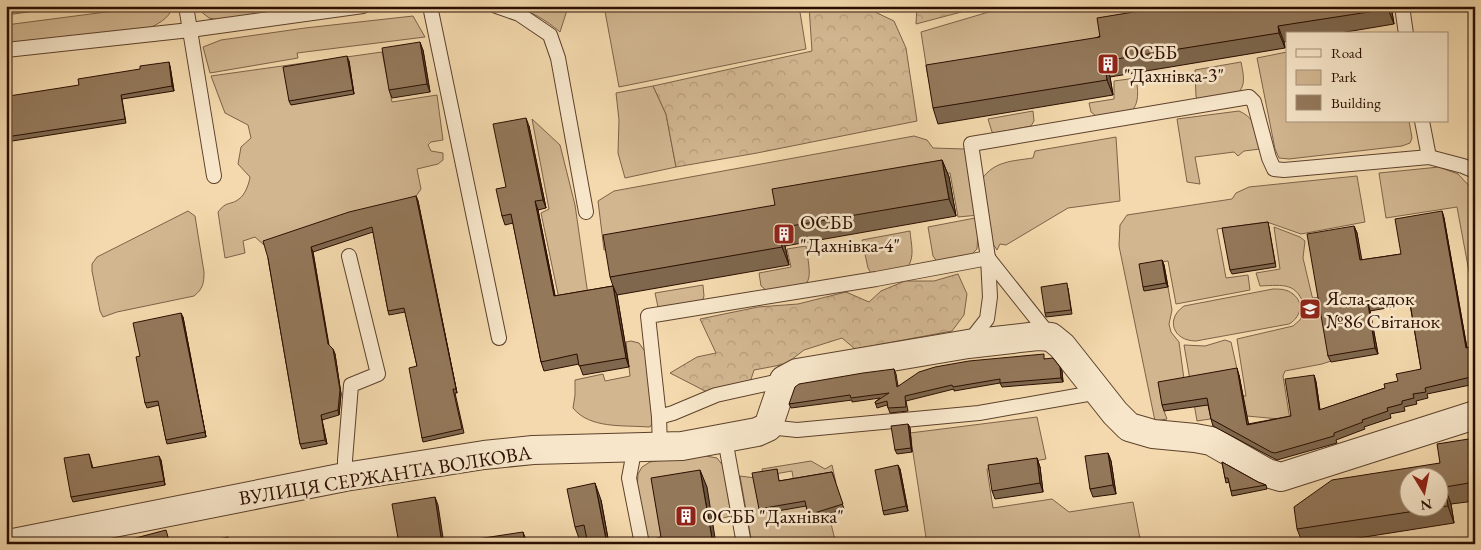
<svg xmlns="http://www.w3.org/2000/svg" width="1481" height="550" font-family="'EB Garamond',serif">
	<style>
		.green { fill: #d1b690; stroke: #7e6248 }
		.forest { fill: url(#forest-crowns); stroke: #7e6248 }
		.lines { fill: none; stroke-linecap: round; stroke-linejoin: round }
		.lane-casing { stroke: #5d412b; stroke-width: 16 }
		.street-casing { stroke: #5d412b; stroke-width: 30 }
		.lane { stroke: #f7e6ca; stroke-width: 14 }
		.street { stroke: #f7e6ca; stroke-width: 28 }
		.wall { fill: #7e674d; stroke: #2b0e00; fill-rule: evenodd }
		.shaded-wall { fill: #67543f; stroke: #2b0e00 }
		.building { fill: #93785a; stroke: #2b0e00 }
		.labels { text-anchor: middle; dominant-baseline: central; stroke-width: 5; stroke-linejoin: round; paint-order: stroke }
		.poi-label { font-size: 20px; fill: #2b0e00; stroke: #f7e6ca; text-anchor: start }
		.street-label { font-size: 20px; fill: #2b0e00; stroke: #f7e6ca }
	</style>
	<defs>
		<pattern id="forest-crowns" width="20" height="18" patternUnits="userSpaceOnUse" patternTransform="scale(1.25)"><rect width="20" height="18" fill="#d1b690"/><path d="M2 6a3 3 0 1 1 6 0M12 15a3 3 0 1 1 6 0" fill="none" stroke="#b49b7a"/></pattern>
	</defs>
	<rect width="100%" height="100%" fill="#f3d9ad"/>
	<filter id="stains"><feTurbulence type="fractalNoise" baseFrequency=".004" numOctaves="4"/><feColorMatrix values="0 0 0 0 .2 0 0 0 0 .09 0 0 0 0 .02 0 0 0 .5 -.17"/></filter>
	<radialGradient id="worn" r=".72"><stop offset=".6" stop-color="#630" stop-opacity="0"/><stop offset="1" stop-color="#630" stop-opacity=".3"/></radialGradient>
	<g class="green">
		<path d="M28,6H72L6,15V9Z"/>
		<path d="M152,6H170L172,8C169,19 157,24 148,29L6,44V25Z"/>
		<path d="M194,6H306L297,9L225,21L209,18Z"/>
		<path d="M514,6H568V7L560,32C546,20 532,12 514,6Z"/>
		<path d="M604,6H799L806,49L619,87Z"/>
		<path d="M1009,6H1236L1103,48L928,77L921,32Z"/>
		<path d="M413,16L425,37L297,53L298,58L210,73L203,47L221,40L305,28Z"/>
		<path d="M1286,45H1287V121H1409L1412,138L1410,143L1402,146L1289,159L1279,158L1275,149L1257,58L1287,52Z"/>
		<path d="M382,52L392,102L437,95L443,140L431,142L428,145L431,151L443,153V160L438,164L417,169L421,189L412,202L264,245L255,237L243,241L245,253L225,258L218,212C227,200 230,206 239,199C245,195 249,184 250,177L238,164L241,147L251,138L248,125L225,113L211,76Z"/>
		<path d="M1241,62C1243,73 1247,85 1237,94L1199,100L1196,97L1195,70Z"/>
		<path d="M1136,78C1138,89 1140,105 1130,112L1096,116L1091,112L1089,103L1114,99V81Z"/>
		<path d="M653,86L666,114L676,167L625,178L618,153L619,120L616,93Z"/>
		<path d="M1033,111L1034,121L1031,126L995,133L992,132L988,119Z"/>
		<path d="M1239,111C1257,119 1256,131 1260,149L1244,151L1238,156L1234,152L1195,157L1200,184L1187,182L1177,119Z"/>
		<path d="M532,119L560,145L575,205L588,295L559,299L541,213L549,209Z"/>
		<path d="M914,136L927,140L933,148L965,149L979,215L958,217L950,173L776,205L604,250L598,201L614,191Z"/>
		<path d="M1116,137L1120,201L1068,208L1006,245L1000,244L997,250L990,239L982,179C994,161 1013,161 1033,158L1035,151Z"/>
		<path d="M1439,167L1458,174L1472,189L1475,209V304L1457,207L1386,218L1379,173Z"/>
		<path d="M1357,176L1365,222L1301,234L1267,222L1217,229L1226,278L1248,275L1250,290L1176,304L1168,261L1150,263L1168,287L1172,310L1169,324L1171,332L1179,342L1184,379L1164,411L1167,419L1155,421L1119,246L1120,225L1127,215L1232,199L1236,193L1249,187Z"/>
		<path d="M188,211L195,216L204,272C204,283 203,289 194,296L117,312L103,317L100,311L92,271V264L97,257Z"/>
		<path d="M975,218L978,233L977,249L967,259L938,263L933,256L928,227Z"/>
		<path d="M1274,227L1300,237L1305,241L1303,258L1312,296L1313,298L1321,297L1331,361L1322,364L1285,371L1283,376L1290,420L1236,415L1197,421L1184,345L1205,346L1225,340L1231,342L1243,396H1246L1237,339L1293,326L1300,320L1305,308C1297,282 1284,285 1260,286L1256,273L1280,269Z"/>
		<path d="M910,231C911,244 915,255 908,267L872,275L868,268L862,240Z"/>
		<path d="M806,246C813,290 812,285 770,293L761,286L759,273L791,267L787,249Z"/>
		<path d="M703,285L704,296L702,303L664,309L658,307L655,293Z"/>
		<path d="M1273,289C1280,289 1287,289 1293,294C1305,303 1300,318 1289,324L1196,341C1173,341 1165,319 1184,306Z"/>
		<path d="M631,341L639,343L646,353L654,418L651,426L649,427C623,425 590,429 573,408L575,395V380L603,374L605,381L630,376L626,342Z"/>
		<path d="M1037,417L1046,459L987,469L993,508L1052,499L1069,512L1133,502L1141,544H927L910,433Z"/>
		<path d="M695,454L717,458L724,467L731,516L712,521L666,544H647L637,490L638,474L642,467L650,462Z"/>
		<path d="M811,461L825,469L832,465L836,483L822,487L836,544H752L740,476L794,483L792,471L763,476L762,469Z"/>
	</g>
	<g class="forest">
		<path d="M809,6H855L873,11L894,21L906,48L917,121L757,153L676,167L666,114L653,86L812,51Z"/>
		<path d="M917,6H984L916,24Z"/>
		<path d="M958,274L967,294L964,315L952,331L855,349L842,338L804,350L786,364L754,370L746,395L705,391L670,373L697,357L716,353L700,319L758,307L798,304L846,292L869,302L881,291L905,281H934Z"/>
	</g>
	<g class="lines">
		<g class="lane-casing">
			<g id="lane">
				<path d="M186,6L214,176"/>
				<path d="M430,6L499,338"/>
				<path d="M496,6L519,14L550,35L558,58L586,212"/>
				<path d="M1402,6L1406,34"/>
				<path d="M6,50L190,30L363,6"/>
				<path d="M1422,121L1429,157"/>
				<path d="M988,258L1050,336"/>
				<path d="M969,342L987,319L990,297L988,258L971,144L1249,97L1254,102L1269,158L1274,169L1284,170L1429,157L1463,166L1475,171"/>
				<path d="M659,417L673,413L716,395L784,380"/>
				<path d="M768,427L797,430L979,413L1099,392"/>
				<path d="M725,439L744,544"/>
				<path d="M635,446L629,478L642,544"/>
				<path d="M660,447L659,417L648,316L876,279L988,258"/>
				<path d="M345,477V460L351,385L378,374L349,256"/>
			</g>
		</g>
		<g class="street-casing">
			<path id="street" d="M8,544L345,477L484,455L533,450L682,446L757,432L768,427L784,380L797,373L968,344L1038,336L1051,337L1062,346L1115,413L1129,427L1153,434L1195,438L1211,441L1267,473L1281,477L1475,415"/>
		</g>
		<use href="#lane" class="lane"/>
		<use href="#street" class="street"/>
	</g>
	<g class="wall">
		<path d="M1170,6H1391L1394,24L1334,34H1287V41L1284,42L1285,48L1110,77L1113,95L938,124L933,108Z"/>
		<path d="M423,50L430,92L392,98L389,90Z"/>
		<path d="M349,61L354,94L291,105L289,101Z"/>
		<path d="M170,66L174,91L122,99L126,123L6,142V108Z"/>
		<path d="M529,126L546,208L538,210L555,296L613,286L610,277L775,205L942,160L949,177L956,216L785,246L789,265L617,295L629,367L583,375L579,364L544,371L541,362L513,223L505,225L502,216L506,187Z"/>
		<path d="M416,196L418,201L457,393H455L464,433L423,442L422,438L417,366L405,312L389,315L388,311L373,232L313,252L329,345L333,349L335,354L341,394L339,415L322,420L327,444L302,449L300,444L268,258Z"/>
		<path d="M1442,211L1444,218L1467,348L1475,346V384L1427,394L1428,398L1416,401L1417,404L1404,407L1405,411L1390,414L1391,418L1364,427L1365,429L1336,440L1337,443L1277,460L1273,458L1213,426L1211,419L1208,405L1164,411L1162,405L1239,375L1248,424L1291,416L1314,375L1316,382L1320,410L1385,388L1421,369L1410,304L1370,311L1378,354L1331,362L1328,356L1354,226L1357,233L1361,260L1401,254Z"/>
		<path d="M1268,222L1269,227L1276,267L1232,274L1230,270Z"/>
		<path d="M1162,260L1164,265L1168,287L1144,291L1143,287Z"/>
		<path d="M1068,288L1072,314L1046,317L1045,313Z"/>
		<path d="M183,317L206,437L167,444L166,440L159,405L147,408L145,403L140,356Z"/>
		<path d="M1045,359L1062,371L1063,382L1002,387L1000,383L954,391V389L906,401L908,411L890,413L887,405L877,408L875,402L880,398L852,402V400L791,408L789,404L894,369L896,374L898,386Z"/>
		<path d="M908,424L910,428L912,452L897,454L895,450Z"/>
		<path d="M1475,438V501L1451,504L1454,523L1320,544H1303L1297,529L1440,463ZM1438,478V508H1408Z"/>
		<path d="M1108,453L1111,461L1116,494L1093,497L1090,489Z"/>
		<path d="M89,454L93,468L161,460L165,485L73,502L71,497Z"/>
		<path d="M1037,458L1040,467L1043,492L995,499L992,491Z"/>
		<path d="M1222,462L1258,482L1266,485L1267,489L1232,496L1229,482L1226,483L1225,478Z"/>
		<path d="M777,469L779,481L832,472L844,509L810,520L806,506L760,514L759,509Z"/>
		<path d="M900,469L908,511L884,515L883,511Z"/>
		<path d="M601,500L609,544H588V542L581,544L575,527Z"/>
	</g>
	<g class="shaded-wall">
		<path d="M1388,6H1391L1394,24L1388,9Z"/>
		<path d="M1278,26L1284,42L1285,48L1279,33Z"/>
		<path d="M420,42L423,50L430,92L427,84Z"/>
		<path d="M347,56L349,61L354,94L353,90Z"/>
		<path d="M1104,61L1110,77L1113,95L1107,80Z"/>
		<path d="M169,62L170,66L174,91L172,86Z"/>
		<path d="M526,118L529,126L546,208L543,200Z"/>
		<path d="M942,160L949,177L956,216L949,199Z"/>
		<path d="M416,196L418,201L457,393L456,389Z"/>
		<path d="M535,201L538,210L557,305L554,296Z"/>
		<path d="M1442,211L1444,218L1468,354L1466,348Z"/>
		<path d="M1354,226L1357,233L1363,266L1360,260Z"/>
		<path d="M779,228L785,246L789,265L782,247Z"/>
		<path d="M311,247L313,252L329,348L328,344Z"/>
		<path d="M1162,260L1164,265L1168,287L1166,283Z"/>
		<path d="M613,286L617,295L629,367L626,358Z"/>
		<path d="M1368,304L1370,311L1378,354L1375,348Z"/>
		<path d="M181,313L183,317L206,437L205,432Z"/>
		<path d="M333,349L335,354L341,394L339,415L338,410Z"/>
		<path d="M1060,367L1062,371L1063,382L1061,378Z"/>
		<path d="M1237,368L1239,375L1250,431L1247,425Z"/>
		<path d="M1314,375L1316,382L1321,417L1319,410Z"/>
		<path d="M321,415L322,420L327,444L325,440Z"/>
		<path d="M908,424L910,428L912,452L911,448Z"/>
		<path d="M1108,453L1111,461L1116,494L1113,485Z"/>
		<path d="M159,456L161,460L165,485L164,481Z"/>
		<path d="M1037,458L1040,467L1043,492L1040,483Z"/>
		<path d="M898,465L900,469L908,511L906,506Z"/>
		<path d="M700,470L707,487L716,544H713Z"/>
		<path d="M595,483L601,500L609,544H607Z"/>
		<path d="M1445,487L1451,504L1454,523L1448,506Z"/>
		<path d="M435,497L438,505L444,544H442Z"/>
		<path d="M523,532L526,540L527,544H525Z"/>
	</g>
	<g class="building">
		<path d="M1170,6H1388V9L1278,26L1279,33L1104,61L1107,80L933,108L926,65L1100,37L1097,18Z"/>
		<path d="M420,42L427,84L389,90L382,48Z"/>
		<path d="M347,56L353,90L289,101L283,67Z"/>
		<path d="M169,62L172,86L121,95L125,119L6,137V108H11L9,96L79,85L78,79L140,69V66Z"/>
		<path d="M526,118L543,200L535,201L554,296L613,286L626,358L579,366L577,354L541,362L511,214L502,216L496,189L506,187L493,124Z"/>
		<path d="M942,160L949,199L779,228L782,247L610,277L603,235L775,205L772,189Z"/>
		<path d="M416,196L456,389H453L462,429L422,438L409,368L417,366L404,308L388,311L372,227L311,247L328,344L333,349L340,390L338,410L321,415L325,440L300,444L268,258L263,241L349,212Z"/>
		<path d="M1442,211L1466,348L1475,346V376L1425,388L1426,392L1413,394L1414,398L1402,401V404L1387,408L1388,411L1362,420L1363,422L1334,433V436L1275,453L1271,452L1211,419L1207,398L1162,405L1158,382L1237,368L1247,425L1291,416L1285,379L1314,375L1319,410L1385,388L1384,384L1398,381L1396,374L1421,369L1409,297L1368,304L1375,348L1328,356L1307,234L1354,226L1360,260L1381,257L1401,254L1395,219Z"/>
		<path d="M1268,222L1275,263L1230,270L1222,228Z"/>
		<path d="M1162,260L1166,283L1143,287L1139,264Z"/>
		<path d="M1067,283L1071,310L1045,313L1041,287Z"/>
		<path d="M181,313L205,432L166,440L158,401L145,403L136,357L140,356L133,323Z"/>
		<path d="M1044,354V359L1053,358L1060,367L1061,378L1000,383V379L953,387L952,385L905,396L906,407L888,408L887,401L876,404L875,402L889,393L851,398L850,395L789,404L795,387L799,384L863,373L894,369L897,387L919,372L935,367L969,361Z"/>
		<path d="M908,424L911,448L895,450L891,426Z"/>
		<path d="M1475,438V482L1445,487L1448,506L1438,507V478H1408V508H1435L1297,529L1294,507L1332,480L1440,463L1437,444Z"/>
		<path d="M1108,453L1113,485L1090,489L1085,456Z"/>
		<path d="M89,454L92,468L159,456L164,481L71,497L64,458Z"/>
		<path d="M1037,458L1040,483L992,491L988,465Z"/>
		<path d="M1222,462L1258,482L1266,485L1231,491L1228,478H1225Z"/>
		<path d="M898,465L906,506L883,511L875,470Z"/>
		<path d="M777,469L779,481L832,472L843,504L808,515L805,501L759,509L752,473Z"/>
		<path d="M700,470L713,544H635L661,537L651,478Z"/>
		<path d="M595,483L607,544H588L584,525L575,527L567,489Z"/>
		<path d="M435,497L442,544H399L392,504Z"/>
		<path d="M166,530L170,544H113Z"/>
		<path d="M523,532L525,544H444Z"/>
		<path d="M228,537L230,544H196Z"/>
		<path d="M106,541L107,544H92Z"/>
	</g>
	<defs>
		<g id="building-square" transform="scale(1.125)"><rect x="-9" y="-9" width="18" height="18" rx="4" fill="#8f2418" stroke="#f7e6ca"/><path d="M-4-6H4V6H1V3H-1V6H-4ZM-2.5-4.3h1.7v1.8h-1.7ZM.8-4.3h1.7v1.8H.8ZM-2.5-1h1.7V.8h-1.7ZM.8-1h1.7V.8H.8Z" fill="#fff"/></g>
		<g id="school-square" transform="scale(1.125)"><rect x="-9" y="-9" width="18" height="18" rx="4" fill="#8f2418" stroke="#f7e6ca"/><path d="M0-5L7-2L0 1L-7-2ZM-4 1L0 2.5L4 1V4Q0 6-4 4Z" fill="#fff"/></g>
	</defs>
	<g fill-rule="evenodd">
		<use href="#building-square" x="1108" y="64"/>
		<use href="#building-square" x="784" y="234"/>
		<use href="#school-square" x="1310" y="309"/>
		<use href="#building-square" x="686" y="516"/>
	</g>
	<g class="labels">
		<g class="poi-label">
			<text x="1124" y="52">ОСББ<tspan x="1124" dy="23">"Дахнівка-3"</tspan></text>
			<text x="800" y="222">ОСББ<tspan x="800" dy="23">"Дахнівка-4"</tspan></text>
			<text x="1326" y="298">Ясла-садок<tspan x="1326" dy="23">№86 Світанок</tspan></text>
			<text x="702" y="516">ОСББ "Дахнівка"</text>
		</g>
		<g class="street-label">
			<text transform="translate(385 475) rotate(-9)">ВУЛИЦЯ СЕРЖАНТА ВОЛКОВА</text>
		</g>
	</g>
	<rect width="1481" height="550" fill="none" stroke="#f3d9ad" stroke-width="25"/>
	<rect x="8" y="8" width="1466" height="535" fill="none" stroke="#2b0e00" stroke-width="2.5"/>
	<rect x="12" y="12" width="1456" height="525" fill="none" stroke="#2b0e00"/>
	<rect x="1286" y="32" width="162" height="90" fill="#f7e6ca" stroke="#a59079"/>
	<rect x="1296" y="49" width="25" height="8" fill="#f7e6ca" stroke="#a59079"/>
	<text x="1331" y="58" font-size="15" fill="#2b0e00">Road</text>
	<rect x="1296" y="70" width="25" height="15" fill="#d1b690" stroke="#a59079"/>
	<text x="1331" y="82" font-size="15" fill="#2b0e00">Park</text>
	<rect x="1296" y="95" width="25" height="15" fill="#93785a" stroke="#a59079"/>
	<text x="1331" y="108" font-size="15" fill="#2b0e00">Building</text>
	<g transform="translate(1424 492) rotate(170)"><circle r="24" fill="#f7e6ca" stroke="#a59079"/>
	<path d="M0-4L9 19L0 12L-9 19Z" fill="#8f2418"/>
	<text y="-8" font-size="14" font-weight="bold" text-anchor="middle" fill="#2b0e00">N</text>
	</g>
	<rect width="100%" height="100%" filter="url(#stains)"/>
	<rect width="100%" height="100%" fill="url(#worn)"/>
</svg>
